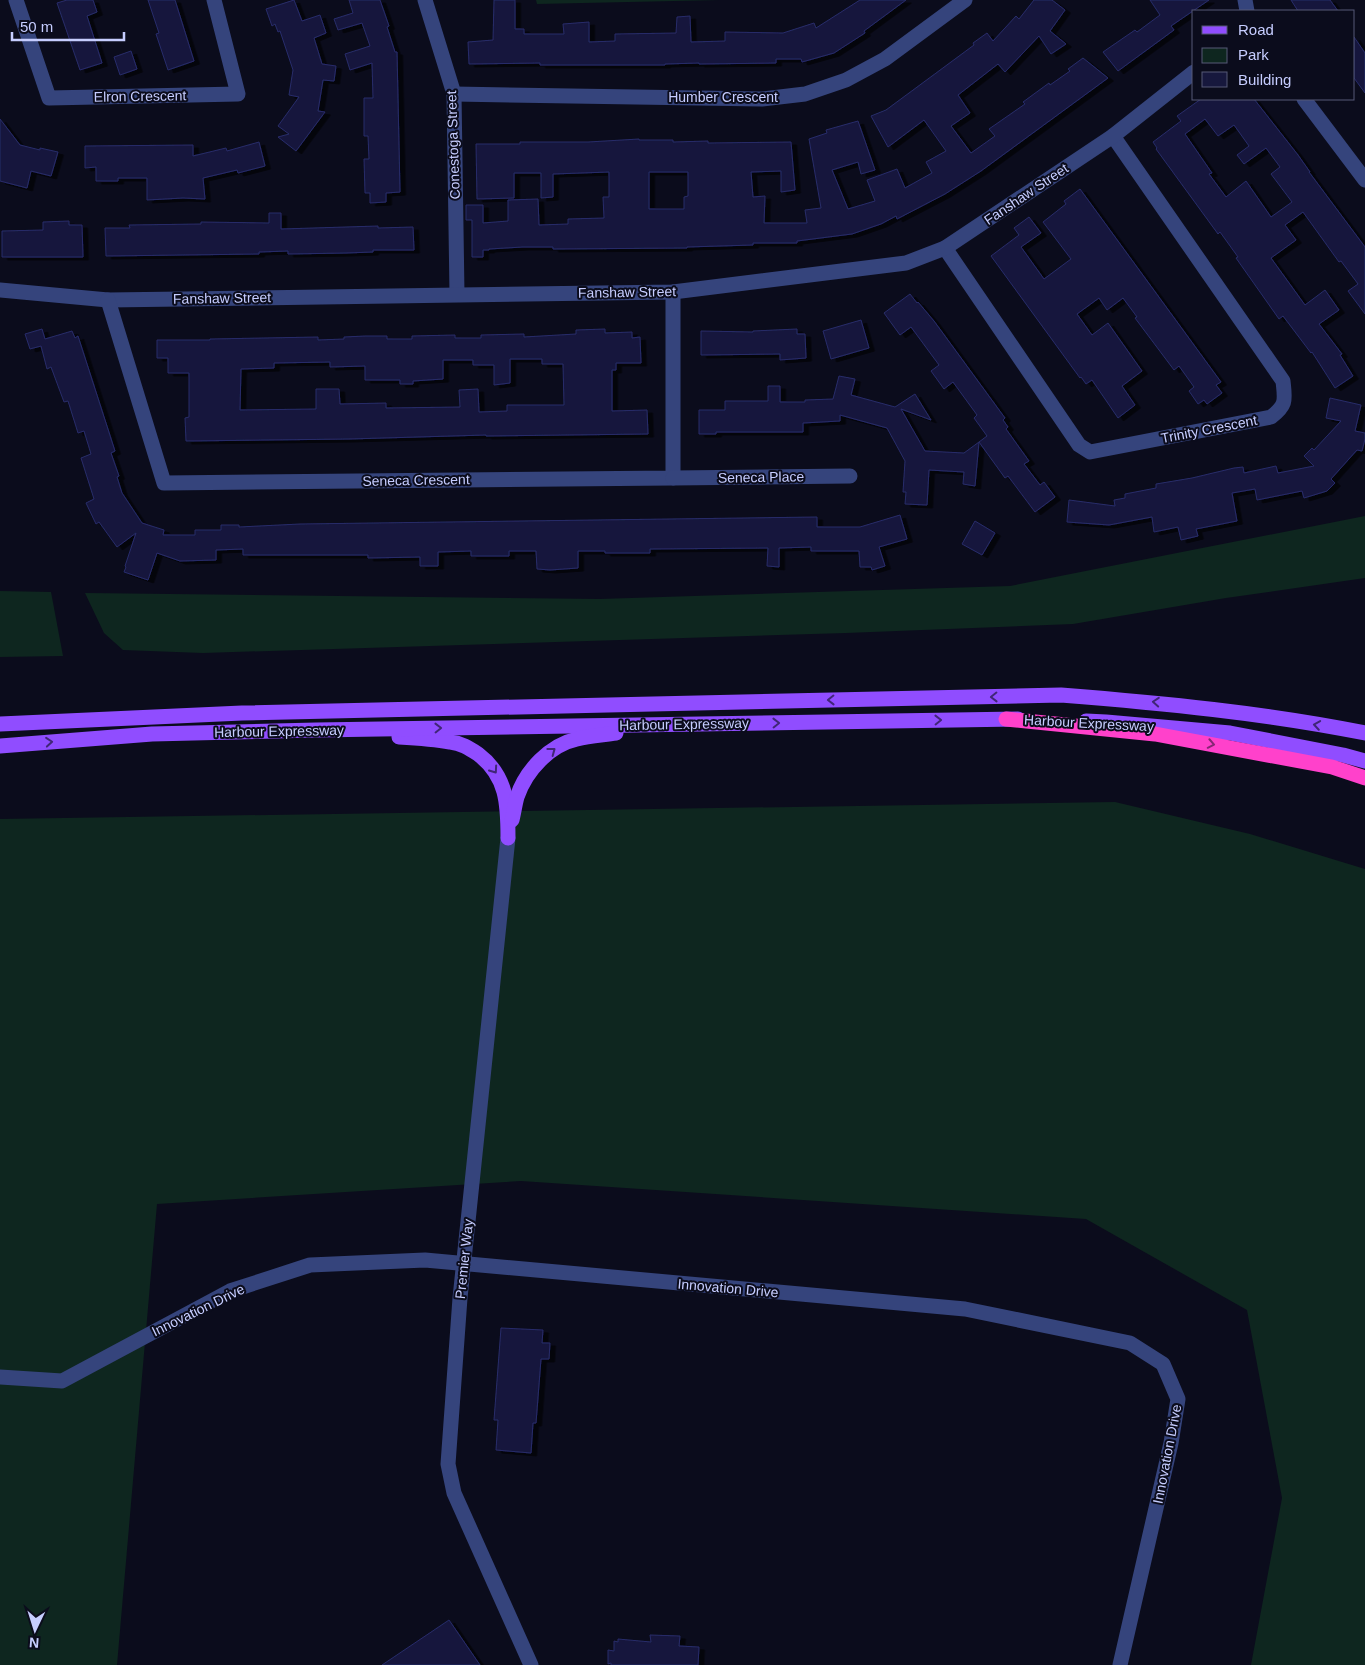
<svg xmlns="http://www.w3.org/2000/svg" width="1365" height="1665" font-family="Helvetica,sans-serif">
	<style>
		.green { fill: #0e261f }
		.building { fill: #17183d; stroke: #282c6a; fill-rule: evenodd; filter: url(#shadow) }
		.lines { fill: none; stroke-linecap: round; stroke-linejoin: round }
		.minor { stroke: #35447c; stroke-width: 15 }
		.major { stroke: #904dff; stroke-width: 15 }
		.highway { stroke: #ff41cb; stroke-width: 15 }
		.oneway { stroke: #402677 }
		.oneway2 { stroke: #852674 }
		.labels { text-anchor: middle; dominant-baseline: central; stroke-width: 4; stroke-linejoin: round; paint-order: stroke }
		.street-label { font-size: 14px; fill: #c6cdff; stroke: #0b0c1c }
	</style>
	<defs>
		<filter id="shadow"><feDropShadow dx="5.5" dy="3" stdDeviation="0" flood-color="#0009"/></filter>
	</defs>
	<rect width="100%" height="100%" fill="#0b0c1c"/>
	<g class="green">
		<path d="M536,0H720L537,4Z"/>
		<path d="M1365,516V578L1226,598L1073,624L846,633L203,653L123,650L104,633L85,593L600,599L1010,586Z"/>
		<path d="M0,591L51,592L63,656L0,657Z"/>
		<path d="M1115,802L1250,834L1365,869V1665H1251L1282,1498L1247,1310L1086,1219L521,1181L157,1204L117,1665H0V819Z"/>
	</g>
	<g class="building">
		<path d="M67,0H93L97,12L87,16L102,63L80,70L57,3Z"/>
		<path d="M148,0H175L194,61L168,70L156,34L159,33Z"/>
		<path d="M294,0L302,21L320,15L326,33L314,38L322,64L336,66L334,81L323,80L318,111L325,112L296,151L278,137L289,134L278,126L299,97L289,95L293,70L280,31L278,32L275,24L272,26L266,9Z"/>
		<path d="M349,0H380L389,26L387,27L395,52H397L400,192L386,193V202L370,203V193H365L364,159H369L368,136H364V98H373L372,63L350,70L345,54L370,46L362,23L338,30L334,19L353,13Z"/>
		<path d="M494,0H515V29H524V34H564L563,24L589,22V42L615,41V34L676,33L677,17L690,16L691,42L725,41V32L783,33L814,23L816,28L860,0H906L864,31L865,33L834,53L802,62L801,59H776V63L699,64V63L665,64V65H540V63L469,64L468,42L493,40Z"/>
		<path d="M1034,0H1052L1065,10L1050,31L1066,44L1051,54L1039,36L1005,72L998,64L958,95L970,113L951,126L971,153L995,136L989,129L1025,104L1023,102L1049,83L1050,85L1070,71L1068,69L1083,58L1108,78L981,171L945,194L897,219L896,216L881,224L852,234L797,241V243H753V245L687,247V248L553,249V247H523L489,249V250H483V257H472V220H466V205H483V223L508,221V200L538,199L539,225L568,224V219L604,218L603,197H609V172L553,174V197L541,198V173H514V198L477,199L476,144H520V142H588L639,139V140H673V142L708,141V143L791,142L795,190L781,192V171L751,172L753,197L765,196L764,223H807L805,210L821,208L809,139L827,133L826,130L858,121L875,170L861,174L858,162L832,170L848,209L875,201L867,180L897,169L905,188L932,173L926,162L946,151L924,120L888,147L871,116L886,110L974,45L973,43L987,33L993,41L1016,16L1019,19ZM649,172H688V196L684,197V209H649Z"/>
		<path d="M1150,0H1209L1171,26L1174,30L1118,71L1103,52L1135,30L1137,32L1160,15Z"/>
		<path d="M1291,0H1330L1338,11H1298Z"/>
		<path d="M1354,37L1365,53V93L1354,78Z"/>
		<path d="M131,51L137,69L120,75L114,57Z"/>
		<path d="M1201,99H1254L1298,155L1310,172H1309L1365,247V314L1348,291L1358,284L1341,261L1339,262L1303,212L1285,225L1296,240L1271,258L1305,305L1325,290L1339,310L1319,324L1342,354L1340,355L1353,376L1335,388L1312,352L1311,353L1283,316L1279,319L1236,258L1238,257L1220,232L1218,234L1156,149L1157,148L1153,142L1181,121L1177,116ZM1205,119L1218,136L1234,125L1249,146L1237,155L1244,164L1266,148L1280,167L1271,174L1292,202L1271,217L1246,181L1226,197L1209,174L1212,173L1185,134Z"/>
		<path d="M0,119L20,145L40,150V148L58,152L51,176L31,171L27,188L0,181Z"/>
		<path d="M259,142L265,166L238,173L237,170L203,178L205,199L183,198L147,200V178H118V181H96V167L85,168V146L193,145V156L226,148L227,151Z"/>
		<path d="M1080,189L1221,382L1216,385L1222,393L1207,404L1204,400L1198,404L1189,391L1194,387L1179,366L1174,370L1135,318L1137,317L1123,298L1107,310L1099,298L1077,314L1092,335L1108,323L1142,371L1122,386L1135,405L1118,418L1092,380L1086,384L1081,377L1080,378L991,256L1019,235L1014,228L1029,217L1041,233L1021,247L1044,279L1071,259L1043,222L1066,204L1064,201Z"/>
		<path d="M269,213H281V229L378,226V228L413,227L414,250H373V252L346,253L288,254V251L259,252V254L106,256L105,228H130L129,225L201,224V222L269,223Z"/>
		<path d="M69,221V225H82L83,257H2V231L43,230V222Z"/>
		<path d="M910,294L917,303L918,302L934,321L1005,418L1003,420L1008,427L1006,429L1029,461L1024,464L1040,485L1044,482L1055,497L1035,512L1008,476L1005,478L979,442L987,436L974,418L977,415L953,382L944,389L931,371L939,365L911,327L900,335L884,313Z"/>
		<path d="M861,320L869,348L831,359L823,331Z"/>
		<path d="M42,329L45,339L72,331L75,338L78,336L115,451L111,453L119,476L117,477L122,493L142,523L164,530L163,535H195V530H221V525H239V527L300,524L817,517V527H860L900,515L907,539L879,547L885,566L872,570L871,567H860L859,551H811V547L779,548V567L767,566L768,548L650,549V553H605V551H578V568L550,570L537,569L536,551H509V556H471V551L438,552V566H420V557L368,558V555H243V549L216,550V560L180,561L157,553L148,580L124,572L126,567L125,566L136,533L117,547L99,522L96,524L86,503L94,499L81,458L91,454L84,431L78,433L68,401L64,402L51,367L47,369L41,346L30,349L25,334Z"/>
		<path d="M605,329V333L632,332V338L640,337L641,363H616V370H612V411L647,410L648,434L486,436V435L349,439L186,441L185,418L189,417V373H168V358H157V340H210V339L318,337V340L344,339V337L365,336H387V339H412V336L455,335V338H481V335L524,334V337L576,334V330ZM510,359H542V364H563L564,405H507V411L479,412L478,389L459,390L460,407L386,408V403L340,404L339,389H316V409L240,410L241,369L274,368V363L330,362V367L365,366V380H400V384H413V381L443,379V360H473V365H494V385L510,383Z"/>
		<path d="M797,329V334H805L806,358L780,360V354L701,355V331L753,332V331Z"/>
		<path d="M839,376L855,379L851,395L895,407L915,394L931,420L901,409L925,451L964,453L979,442L975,486L963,484L964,472L929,470L927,505L905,504L906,492H903L905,461L887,428L840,415V421L803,423V432H716V434H699V410H725V401H768V386H780V402H805V400L833,399Z"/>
		<path d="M1330,398L1361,405L1355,431L1365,433V439L1362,451L1357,450L1331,479L1335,483L1327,491L1304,498L1302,491L1257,500L1255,489L1232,493L1237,521L1196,529L1198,536L1181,540L1178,527L1154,532L1152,517L1109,525L1067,522L1069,500L1115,506L1114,500L1125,498V494L1156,488V484L1192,478L1234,468L1243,467L1244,473L1276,466L1278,473L1314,466L1304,456L1312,448L1314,450L1341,421L1326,418Z"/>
		<path d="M975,521L995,533L982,555L962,544Z"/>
		<path d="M501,1328L543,1330L542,1343H550L549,1359H541L536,1423H533L531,1453L496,1450L498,1420H494Z"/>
		<path d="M449,1620L480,1665H382Z"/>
		<path d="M650,1635L680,1636L679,1646L699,1647L698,1665H611V1663L608,1664V1650L614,1651V1641L618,1642V1639L651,1642Z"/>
	</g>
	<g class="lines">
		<g class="minor">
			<path d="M16,0L49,98L238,94L214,0"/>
			<path d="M425,0L454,94L457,294"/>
			<path d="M1245,0L1247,11"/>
			<path d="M454,94L762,99L805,94L846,80L885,59L965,0"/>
			<path d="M1304,99L1365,180"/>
			<path d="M945,248L1079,445L1090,452L1271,417C1287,405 1285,400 1283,381L1113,136"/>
			<path d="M0,290L108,300L673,292L906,263L945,248L1113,136L1194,72"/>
			<path d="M108,300L164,483L673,478V292"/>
			<path d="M673,478L850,476"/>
			<path d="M508,838L460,1298L448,1464L454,1493L531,1665"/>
			<path d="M0,1377L62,1381L230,1291L310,1265L425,1260L965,1309L1130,1343L1163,1364L1178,1399L1171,1443L1120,1665"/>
		</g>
		<g class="major">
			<path d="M1086,721L1106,722L1230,733L1343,755L1365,761"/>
			<path d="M0,724L242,713L1061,695C1162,703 1265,713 1365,733"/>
			<path d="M399,737C416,738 433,739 450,742C461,743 469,748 478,754C507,776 508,804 508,838"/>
			<path d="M0,746L152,734L316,730L1018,719"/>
			<path d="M512,820C514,812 515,804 517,797C526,770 550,745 577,739C589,736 603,735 616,733"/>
		</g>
		<path class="highway" d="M1006,719L1155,734L1332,767L1365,778"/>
	</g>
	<defs><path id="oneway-chevron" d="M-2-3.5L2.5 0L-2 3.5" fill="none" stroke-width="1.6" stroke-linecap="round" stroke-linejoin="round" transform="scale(1.25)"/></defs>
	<g class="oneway">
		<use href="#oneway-chevron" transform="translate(994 697) rotate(179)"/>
		<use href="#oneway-chevron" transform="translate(831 700) rotate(179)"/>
		<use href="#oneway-chevron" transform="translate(1156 702) rotate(-176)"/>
		<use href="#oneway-chevron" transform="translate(938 720) rotate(-1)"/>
		<use href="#oneway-chevron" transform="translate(776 723) rotate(-1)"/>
		<use href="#oneway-chevron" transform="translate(1317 725) rotate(-171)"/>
		<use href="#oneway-chevron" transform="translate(438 728) rotate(-1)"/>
		<use href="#oneway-chevron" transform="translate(49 742) rotate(-5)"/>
		<use href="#oneway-chevron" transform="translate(552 751) rotate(-37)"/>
		<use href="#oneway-chevron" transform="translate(494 770) rotate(55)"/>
	</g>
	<use class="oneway2" href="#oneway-chevron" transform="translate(1211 744) rotate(11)"/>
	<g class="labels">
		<g class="street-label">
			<text transform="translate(140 96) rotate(-1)">Elron Crescent</text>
			<text x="723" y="97">Humber Crescent</text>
			<text transform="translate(453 145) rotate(-92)">Conestoga Street</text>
			<text transform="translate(1026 194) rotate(-34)">Fanshaw Street</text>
			<text transform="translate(627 292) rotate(-1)">Fanshaw Street</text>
			<text transform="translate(222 298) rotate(-1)">Fanshaw Street</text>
			<text transform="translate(1209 429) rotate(-11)">Trinity Crescent</text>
			<text transform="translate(761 477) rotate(-1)">Seneca Place</text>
			<text transform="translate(416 480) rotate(-1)">Seneca Crescent</text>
			<text transform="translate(1089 723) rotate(3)">Harbour Expressway</text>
			<text transform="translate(684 724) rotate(-1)">Harbour Expressway</text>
			<text transform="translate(279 731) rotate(-1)">Harbour Expressway</text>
			<text transform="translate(464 1259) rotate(-84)">Premier Way</text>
			<text transform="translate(728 1288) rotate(5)">Innovation Drive</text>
			<text transform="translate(198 1310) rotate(-26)">Innovation Drive</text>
			<text transform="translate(1167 1454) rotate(-79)">Innovation Drive</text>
		</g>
	</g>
	<rect x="1192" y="10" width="162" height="90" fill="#0b0c1c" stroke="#565977"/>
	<rect x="1202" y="26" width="25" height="8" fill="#904dff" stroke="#565977"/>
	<text x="1238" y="35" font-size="15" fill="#c6cdff">Road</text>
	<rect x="1202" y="48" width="25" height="15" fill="#0e261f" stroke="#565977"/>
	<text x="1238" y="60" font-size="15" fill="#c6cdff">Park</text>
	<rect x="1202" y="72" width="25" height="15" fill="#17183d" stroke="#565977"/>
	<text x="1238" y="85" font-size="15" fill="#c6cdff">Building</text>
	<g transform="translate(35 1630) rotate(184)" stroke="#0b0c1c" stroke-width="4" paint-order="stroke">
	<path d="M0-4L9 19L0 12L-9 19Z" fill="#c6cdff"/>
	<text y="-8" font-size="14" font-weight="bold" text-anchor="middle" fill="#c6cdff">N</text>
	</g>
	<path d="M12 32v8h112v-8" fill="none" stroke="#c6cdff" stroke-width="2.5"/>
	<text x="20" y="32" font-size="15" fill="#c6cdff" stroke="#0b0c1c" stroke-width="4" paint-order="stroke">50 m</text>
</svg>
